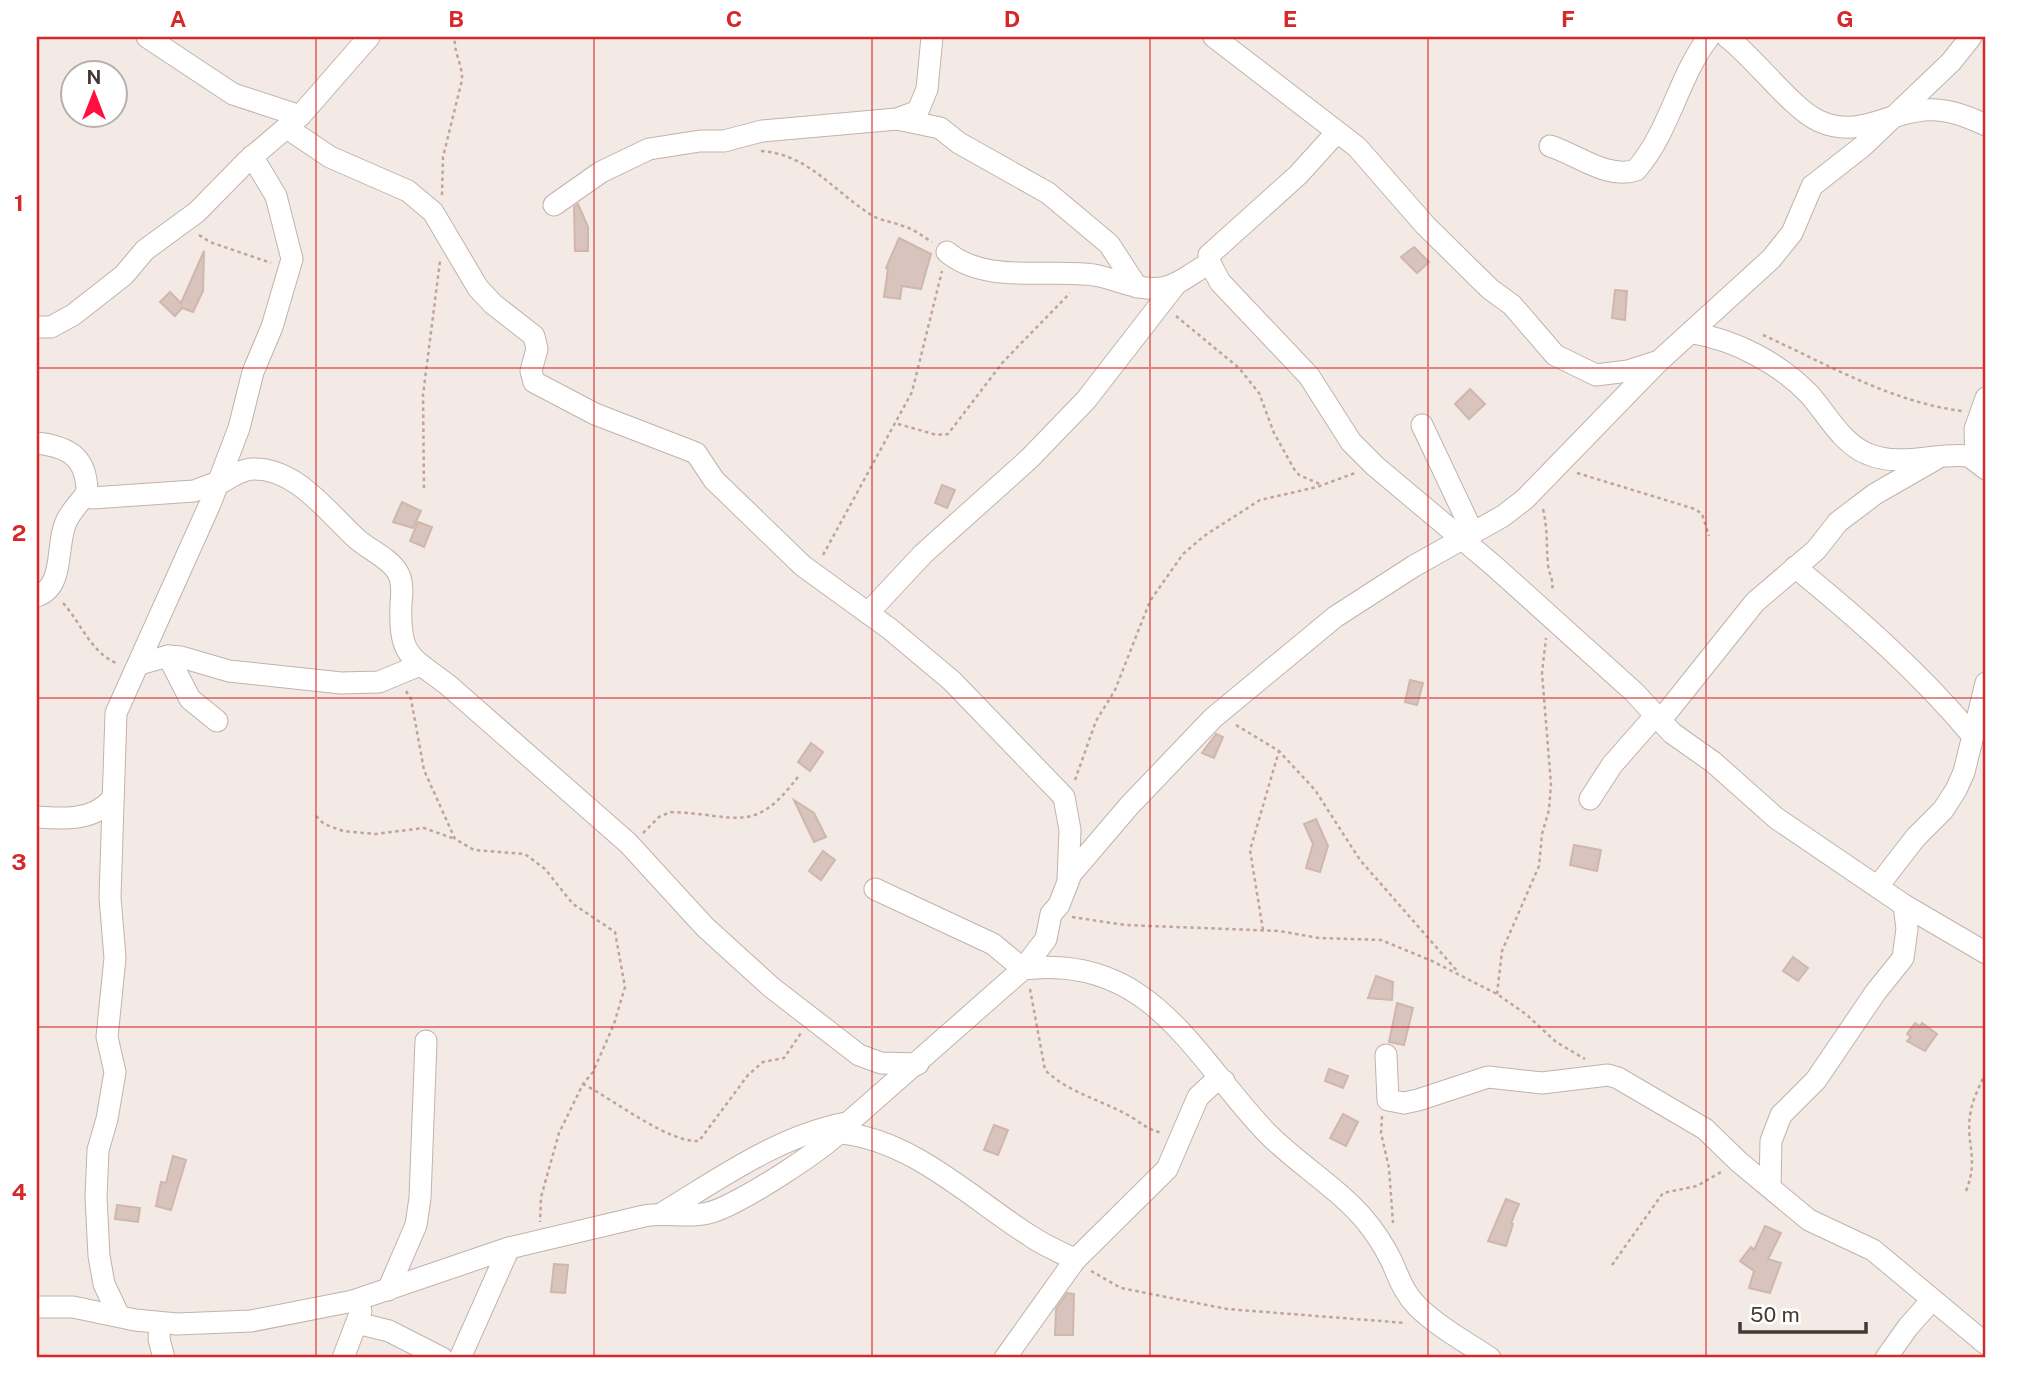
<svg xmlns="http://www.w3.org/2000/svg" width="2023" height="1395" font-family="'Public Sans',sans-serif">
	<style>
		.building { fill: #d8c4bd; stroke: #d0b6ad; stroke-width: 2 }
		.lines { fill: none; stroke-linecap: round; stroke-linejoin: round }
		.minor-casing { stroke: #c2b2aa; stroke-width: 23 }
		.path { stroke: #c1a498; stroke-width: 2.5; stroke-dasharray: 3.5 3.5; stroke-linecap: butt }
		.minor { stroke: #fff; stroke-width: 21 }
		.grid { fill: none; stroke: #d62828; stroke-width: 2; stroke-opacity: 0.55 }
		.neatline { fill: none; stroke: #d62828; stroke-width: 2.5 }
		.grid-label { font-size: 23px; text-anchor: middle; font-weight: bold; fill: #d62828 }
	</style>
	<rect width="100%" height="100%" fill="#f3eae5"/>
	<g class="building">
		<path d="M578,204L588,227V251H575L574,207Z"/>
		<path d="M899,238L931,254L921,289L902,286L900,299L884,297L888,269L886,268Z"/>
		<path d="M1414,247L1429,262L1417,273L1401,257Z"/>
		<path d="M204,251L203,291L193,312L182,308L175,316L160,302L170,292L181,303Z"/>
		<path d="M1615,290L1627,291L1625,320L1612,318Z"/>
		<path d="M1470,389L1485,404L1469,419L1455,404Z"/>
		<path d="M942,485L955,490L947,508L935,503Z"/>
		<path d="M402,502L421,511L413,528L393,522Z"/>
		<path d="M418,522L432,527L424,547L410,541Z"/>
		<path d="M1410,680L1423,683L1417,705L1405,702Z"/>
		<path d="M1216,734L1223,737L1214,758L1202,753Z"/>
		<path d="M811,743L823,752L810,771L798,762Z"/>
		<path d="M794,800L814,813L826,837L814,842Z"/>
		<path d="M1316,819L1328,846L1320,872L1306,868L1313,844L1304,824Z"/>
		<path d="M1574,845L1601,850L1597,871L1570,865Z"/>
		<path d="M823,851L835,860L821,880L809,871Z"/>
		<path d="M1793,957L1808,968L1798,981L1783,971Z"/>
		<path d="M1376,976L1393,982L1392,1000L1368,998Z"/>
		<path d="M1397,1003L1413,1008L1404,1045L1389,1042Z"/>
		<path d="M1915,1023L1920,1026L1922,1023L1937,1034L1925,1051L1907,1041L1911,1037L1907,1034Z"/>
		<path d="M1329,1069L1348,1076L1343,1088L1325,1081Z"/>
		<path d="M1343,1114L1358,1122L1346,1146L1330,1138Z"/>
		<path d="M994,1125L1008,1130L998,1155L984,1150Z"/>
		<path d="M173,1156L186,1160L171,1210L156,1206L161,1182L166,1183Z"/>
		<path d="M1506,1199L1519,1204L1511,1223L1513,1224L1506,1246L1488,1241Z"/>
		<path d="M117,1205L140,1208L138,1222L115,1219Z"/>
		<path d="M1765,1226L1781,1233L1768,1259L1781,1263L1770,1293L1749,1288L1754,1271L1740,1261L1751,1247L1754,1250Z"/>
		<path d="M554,1264L568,1265L565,1293L551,1292Z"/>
		<path d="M1067,1293L1074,1294L1073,1335H1055L1056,1309Z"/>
	</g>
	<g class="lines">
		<g class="minor-casing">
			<g id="minor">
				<path d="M147,37L233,94L300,116"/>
				<path d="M1214,37L1357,147L1425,225L1490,289L1512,305L1555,355L1596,375L1628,371L1656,362"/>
				<path d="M1727,37C1754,57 1792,109 1819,121C1859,139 1887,113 1924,110C1946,108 1966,116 1986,125"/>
				<path d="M897,119L940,128L959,143L1048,193L1109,244L1137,287"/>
				<path d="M287,128L330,157L408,191L433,212L478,288L493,304L534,336L537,349L531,371L534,382L595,414L696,453L714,480L803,566L890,629L952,681L1064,797L1070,830L1068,880"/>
				<path d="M1337,132L1298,175L1209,255L1210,263L1220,282L1309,376L1351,442L1375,466L1493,565L1634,692L1672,733L1713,762L1776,818L1904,905L1986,953"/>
				<path d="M1550,146C1576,154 1608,180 1636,170C1670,131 1678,77 1709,37"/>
				<path d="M554,205L601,172L649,149L700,141H724L762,131L897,119L918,111L927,89L932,37"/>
				<path d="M947,252C987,285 1047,268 1094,275C1117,279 1138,291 1162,288C1180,285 1194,271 1210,263"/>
				<path d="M37,327H51L73,315L124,275L145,250L197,212L246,162L300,116L369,37"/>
				<path d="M1693,333C1735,340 1779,363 1809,394C1827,414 1842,444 1868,454C1901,468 1936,452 1969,456L1986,469"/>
				<path d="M1422,425L1473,533"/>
				<path d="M37,443C70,447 87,458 87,493L92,498L194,491L218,482"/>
				<path d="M1976,461L1975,429L1986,398"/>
				<path d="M217,485C228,479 239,470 252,469C296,467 328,513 357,539C369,550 390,558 398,573C403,582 402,594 401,604C399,657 410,656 448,685L628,843L705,927L771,987L859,1055L881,1063L918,1064"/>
				<path d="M1795,567C1859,619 1919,672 1972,735"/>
				<path d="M37,596C66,586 55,543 67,520C72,510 80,502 87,493"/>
				<path d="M868,613L923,554L1029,459L1086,400L1176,284"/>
				<path d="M168,656L190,699L217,721"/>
				<path d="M140,664L168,656L181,657L229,671L341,683L379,682L420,665"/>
				<path d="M1660,721L1755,602L1816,550L1838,522L1875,494L1936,459"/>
				<path d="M1590,799L1612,765L1655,716"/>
				<path d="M37,817C62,819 93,821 111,800"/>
				<path d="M1878,886L1916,837L1943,810L1956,790L1964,772L1986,683"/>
				<path d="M875,889L993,944L1023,969L1046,939L1051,914L1059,905L1071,874L1129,806L1213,718L1335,617L1414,566L1503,516L1525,499L1658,362L1771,259L1792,233L1812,186L1863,146L1951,62L1971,37"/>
				<path d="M1386,1055L1388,1100L1404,1103L1418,1100L1488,1077L1542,1083L1608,1075L1618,1078L1705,1129L1739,1162L1809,1220L1873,1250L1986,1344"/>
				<path d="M841,1133C913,1140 973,1200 1032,1237C1045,1246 1061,1252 1075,1260"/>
				<path d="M1770,1187L1771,1141L1781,1115L1816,1080L1875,993L1903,958L1907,929L1904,905"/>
				<path d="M664,1212C722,1177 779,1136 846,1123"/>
				<path d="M388,1290L416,1225L420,1198L426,1041"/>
				<path d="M37,1307H73L135,1320L177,1324L251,1321L353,1301L509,1248L644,1216C665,1212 688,1218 708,1213C736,1207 832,1145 848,1123L1023,969C1150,953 1192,1054 1266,1132C1296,1163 1336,1186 1365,1220C1375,1232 1384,1246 1391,1260C1399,1277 1403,1292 1417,1306C1438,1327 1466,1342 1490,1358"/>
				<path d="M119,1316L104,1284L99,1256L96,1197L98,1150L107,1119L115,1072L107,1037L115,958L110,897L116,713L210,504L239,428L253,372L272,327L292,259L276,196L252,156"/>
				<path d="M160,1323L159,1339L164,1358"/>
				<path d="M357,1323L389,1331L442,1358"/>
				<path d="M343,1358L361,1311"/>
				<path d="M460,1358L509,1248"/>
				<path d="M1005,1358L1075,1260L1167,1169L1198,1097L1213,1083L1224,1081"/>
				<path d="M1886,1358L1908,1327L1931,1301"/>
			</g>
		</g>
		<g class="path">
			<path d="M761,151C809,154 835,193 873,216C882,221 893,222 903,226C914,229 922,236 932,242"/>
			<path d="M442,195L443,157L462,80C463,65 453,52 455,37"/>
			<path d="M199,235L210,242L271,263"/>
			<path d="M1176,316L1239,368L1259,393L1274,433L1294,469L1299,475L1322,485"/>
			<path d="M1763,335C1827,364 1891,402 1962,411"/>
			<path d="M898,424L937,435L948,434L1003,362L1070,293"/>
			<path d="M1577,473L1695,509L1702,514L1709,536"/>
			<path d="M424,488L423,395L440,261"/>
			<path d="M1543,509C1548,531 1546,544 1548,565C1549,575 1554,579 1552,591"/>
			<path d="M823,555L912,392L942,271"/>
			<path d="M63,603C82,624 90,652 118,664"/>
			<path d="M406,691L411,699L424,770L455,839L474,850L525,854L545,869L573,904L615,932L625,987L614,1024L593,1072L583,1084L559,1133L541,1197L540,1222"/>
			<path d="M1236,725L1279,751L1315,790L1360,860L1458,972"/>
			<path d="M1075,780L1096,721L1115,690L1150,601L1183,554L1204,536L1260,500L1317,487L1355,473"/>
			<path d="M316,816L324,824L343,831L375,834L424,828L455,839"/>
			<path d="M643,833L659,817L670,812C738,814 754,837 800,774"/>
			<path d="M1072,917L1125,925L1279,931L1319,938L1381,940L1432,961L1497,994L1527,1015L1556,1042L1585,1059"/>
			<path d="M1263,930L1250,850L1279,751"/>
			<path d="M1030,989L1045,1070C1070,1094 1103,1100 1133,1118C1143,1125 1150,1130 1162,1133"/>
			<path d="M1497,994L1502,951L1539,866L1542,834L1549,810L1551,784L1542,673L1546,638"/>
			<path d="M583,1084C613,1099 668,1143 699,1141L748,1075L763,1062L784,1058L801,1033"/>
			<path d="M1382,1116L1381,1133L1389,1168L1393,1223"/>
			<path d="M1966,1191C1980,1156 1964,1143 1971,1110C1973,1097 1982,1083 1986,1070"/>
			<path d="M1612,1265L1663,1193L1697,1186L1721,1172"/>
			<path d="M1091,1271L1121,1288L1227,1309L1406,1323"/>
		</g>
		<use href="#minor" class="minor"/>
	</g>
	<path class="grid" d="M316,37V1358M594,37V1358M872,37V1358M1150,37V1358M1428,37V1358M1706,37V1358M37,368H1986M37,698H1986M37,1027H1986"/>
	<rect width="2023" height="1395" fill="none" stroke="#ffffff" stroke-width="77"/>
	<g transform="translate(94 94)"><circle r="33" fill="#ffffff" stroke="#b5b0ae" stroke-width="2"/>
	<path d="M0-5L12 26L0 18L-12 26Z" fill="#ff1040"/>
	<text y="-10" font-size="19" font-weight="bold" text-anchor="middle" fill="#463934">N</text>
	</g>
	<path d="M1740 1322v10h126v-10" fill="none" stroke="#463934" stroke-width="3.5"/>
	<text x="1750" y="1322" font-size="21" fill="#463934" stroke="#ffffff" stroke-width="5" paint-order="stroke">50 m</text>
	<rect x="38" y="38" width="1946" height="1318" class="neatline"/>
	<g class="grid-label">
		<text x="178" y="27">A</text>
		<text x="456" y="27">B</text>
		<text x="734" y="27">C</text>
		<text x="1012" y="27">D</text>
		<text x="1290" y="27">E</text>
		<text x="1568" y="27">F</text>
		<text x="1845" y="27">G</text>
		<text x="19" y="211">1</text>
		<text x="19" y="541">2</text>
		<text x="19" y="870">3</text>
		<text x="19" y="1200">4</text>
	</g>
</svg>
